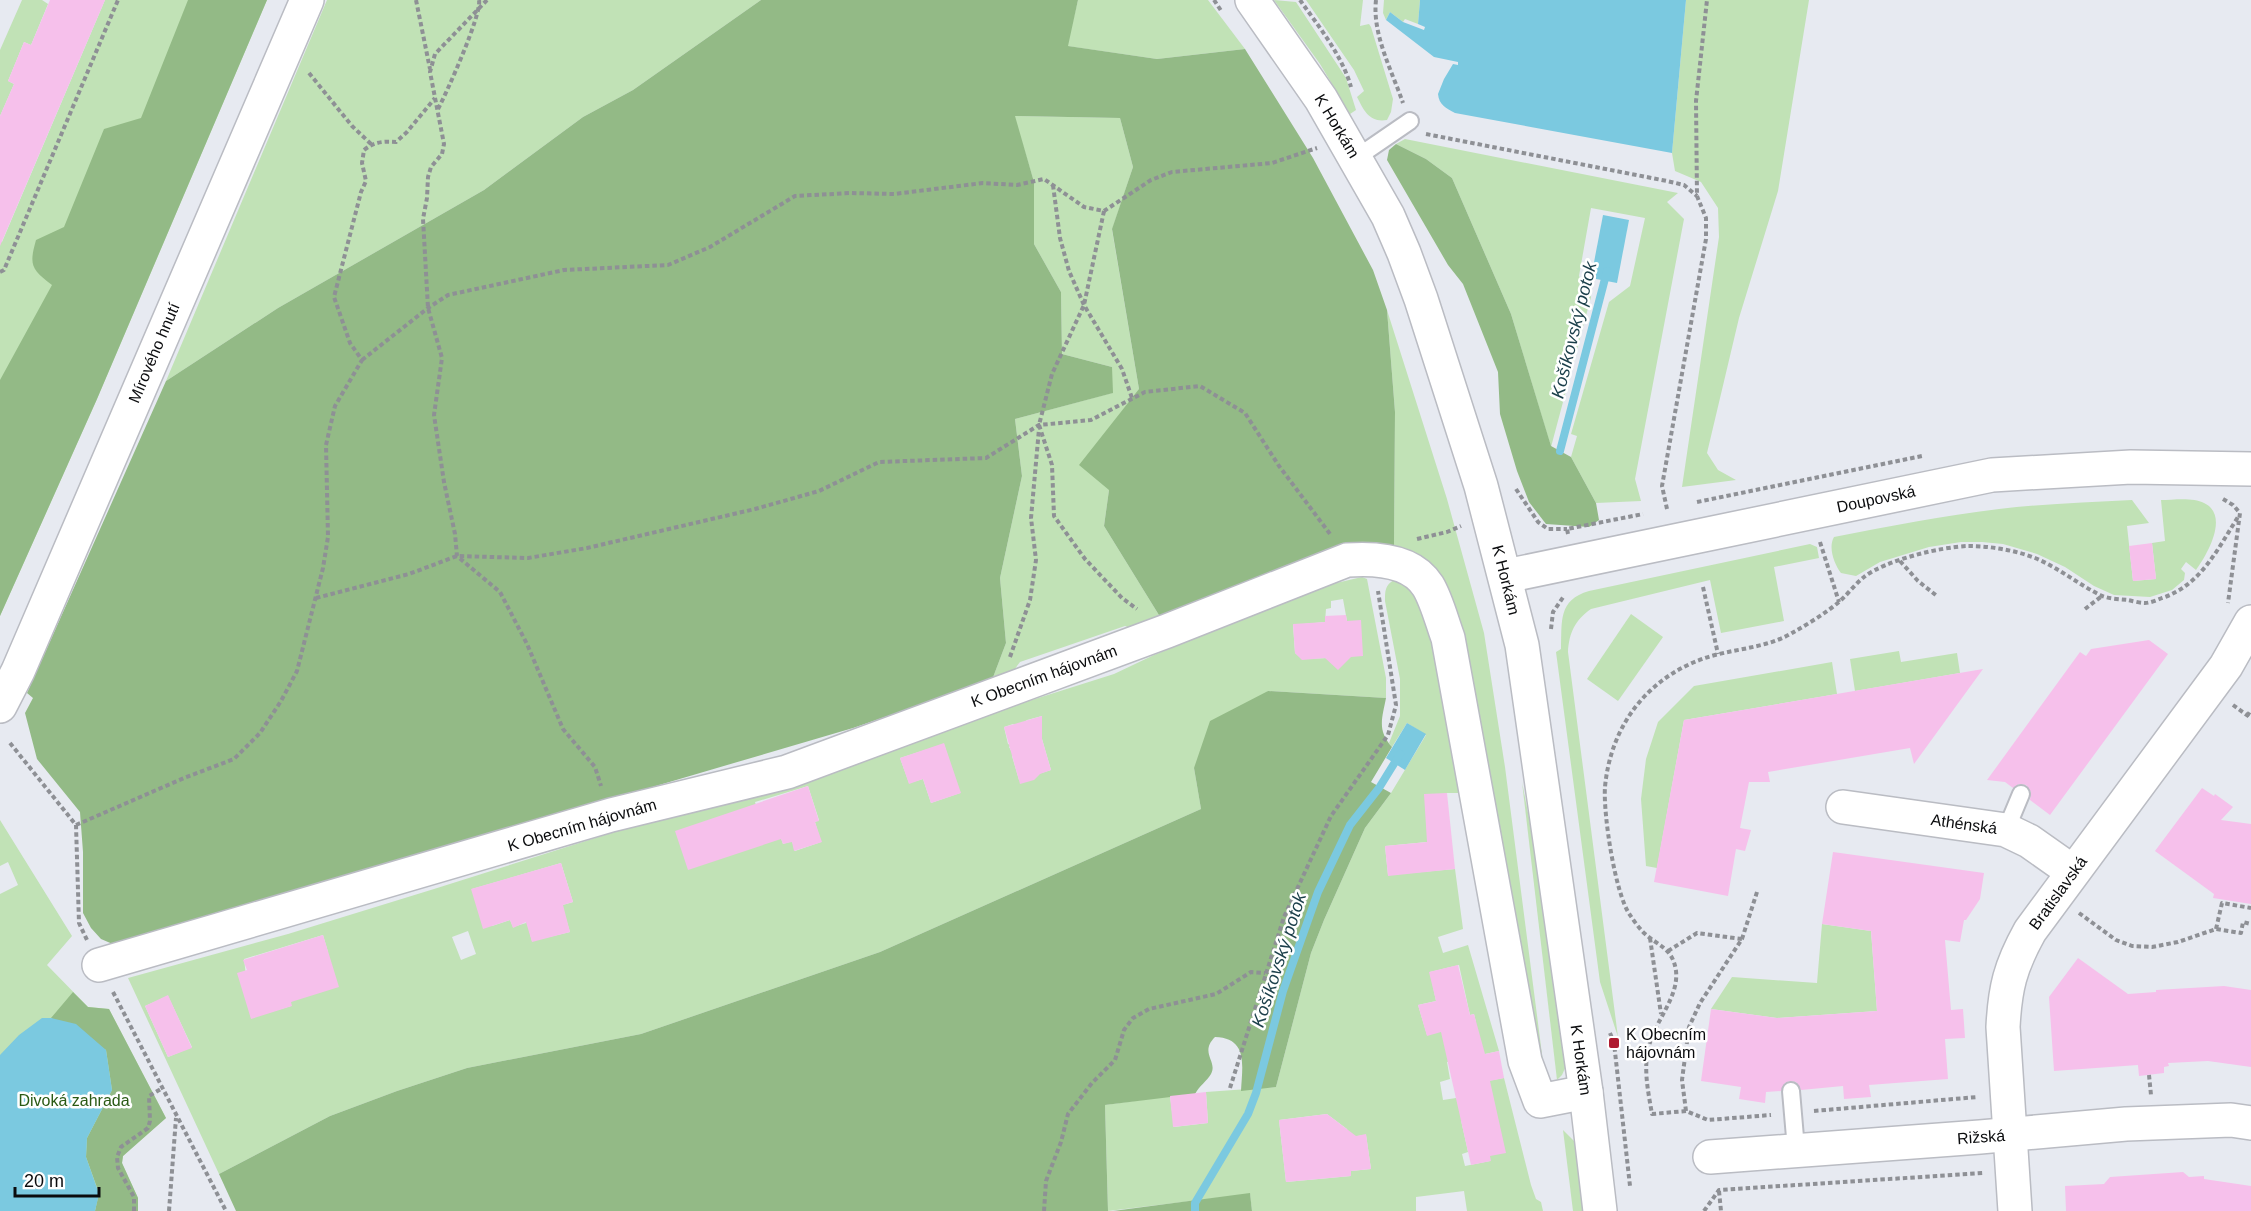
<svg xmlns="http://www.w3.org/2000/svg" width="2251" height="1211" font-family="Helvetica,sans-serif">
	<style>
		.green { fill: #c1e2b6; fill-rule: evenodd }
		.forest { fill: #93ba86 }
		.water { fill: #7bc9e0 }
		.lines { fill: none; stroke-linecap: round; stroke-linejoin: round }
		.stream { stroke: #7bc9e0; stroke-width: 8 }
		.building { fill: #f6c0eb }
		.lane-casing { stroke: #babcc3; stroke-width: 20 }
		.street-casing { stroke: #babcc3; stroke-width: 36 }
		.secondary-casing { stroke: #babcc3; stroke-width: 36 }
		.path { stroke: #8e9095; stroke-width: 4; stroke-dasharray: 4.5 3; stroke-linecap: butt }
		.lane { stroke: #fff; stroke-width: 16 }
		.street { stroke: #fff; stroke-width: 33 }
		.secondary { stroke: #fff; stroke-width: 33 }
		.poi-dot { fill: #af1b30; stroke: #fff; stroke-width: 2 }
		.labels { text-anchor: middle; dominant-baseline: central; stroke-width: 5; stroke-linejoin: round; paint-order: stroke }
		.street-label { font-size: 16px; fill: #0b0c0e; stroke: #fff }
		.poi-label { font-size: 16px; fill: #0b0c0e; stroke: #fff; text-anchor: start }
		.park-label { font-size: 16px; fill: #2a5a14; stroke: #fff }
		.water-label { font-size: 18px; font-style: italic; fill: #1b3f4a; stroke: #fff }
	</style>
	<rect width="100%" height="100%" fill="#e7eaf1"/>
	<g class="green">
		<path d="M22,0H42L48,4L31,45L24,42L8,81L14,84L0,116V50Z"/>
		<path d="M105,0H267L97,399L0,616V242H2Z"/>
		<path d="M327,0H761L633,90L583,117L484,190L278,308L166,381Z"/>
		<path d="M1078,0H1208L1245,49L1157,59L1067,46Z"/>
		<path d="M1274,0L1296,2L1346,78L1356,110L1350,114L1320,64Z"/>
		<path d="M1306,0H1363L1360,26L1369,24L1371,27L1393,99L1391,112L1387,120C1370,123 1364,111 1357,97L1364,91L1354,70Z"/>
		<path d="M1384,0H1420L1418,24L1405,19L1403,22L1390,12L1386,20L1383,13Z"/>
		<path d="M1686,0H1809L1778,191L1739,318L1707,453L1718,470L1736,480L1682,487L1719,237L1718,208L1701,182L1675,171L1672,153Z"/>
		<path d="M1014,116L1120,118L1133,167L1112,230L1139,389L1109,490L1104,526L1162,620L1137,631L1125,626L1020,662L1011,674L992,680L1006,643L1000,578L1022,476L1015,419L1112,393V367L1062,354L1061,292L1034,244V182Z"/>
		<path d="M1405,139L1678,193L1667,202L1684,219L1635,479L1641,501L1596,503L1571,457L1577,436L1571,434L1609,302L1630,286L1645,218L1591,208L1579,276L1591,297L1551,447L1511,314L1452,178L1426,159L1396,144Z"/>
		<path d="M1387,310L1447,499L1484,633L1505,767L1543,1062H1540L1467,686L1394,547L1395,412Z"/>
		<path d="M2132,500L2149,523L2127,526L2133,581L2156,579L2152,543L2165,541L2161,500C2173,500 2193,497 2204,503C2230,515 2207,555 2196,570L2186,562L2181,569L2185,573L2184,580L2172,590L2150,597L2114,595L2094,586L2065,567L2037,554L2003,544L1982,542H1961L1929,547L1880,562L1856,576L1841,573C1834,564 1828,547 1834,537C1889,526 1943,516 1999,509C2043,504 2088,502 2132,500Z"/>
		<path d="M1810,544L1817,547L1819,558L1774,567L1784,621L1721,633L1710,580L1591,609C1575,620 1569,633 1568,652L1618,1037L1600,982L1556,652L1561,649C1562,621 1558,600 1589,591Z"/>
		<path d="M1362,577L1367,579L1386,678V698L1268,691L1194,768L1201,809L880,952L641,1034L467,1068L397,1091L330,1116L219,1174L128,978L288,934L434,889L1114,674L1154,655L1332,584ZM1343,599L1347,621L1329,658L1302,659L1295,653L1293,625L1325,622L1326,609L1331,608V601ZM1042,716V739L1051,770L1019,780L1012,756L1013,754L1009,747L1011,745L1008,744L1004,727L1013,724L1019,727L1027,720ZM944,744L960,793L931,803L923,779L909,783L900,758ZM808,786L819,820L815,822L821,842L795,851L792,841L783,844L779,832L766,836L755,802ZM561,863L573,902L524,916L526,923L513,927L510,920L492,926L472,889ZM566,919L570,932L532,941L529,930ZM468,931L476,954L461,960L452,937ZM323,935L328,952L291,1002V1006L251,1018L244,959ZM168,996L192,1047L168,1057L145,1006Z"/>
		<path d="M1394,580L1410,586L1429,617L1463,793H1447L1427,842L1385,846L1388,875L1455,869L1463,929L1438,937L1443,953L1468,945L1499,1051L1447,1062L1450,1079L1440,1082L1443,1100L1456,1098L1487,1081L1504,1078L1531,1185L1536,1199L1541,1202L1543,1211H1467L1464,1191L1416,1197V1211H1252L1250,1194L1108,1211L1105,1105L1170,1096L1174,1127L1208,1123L1206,1092L1276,1087L1311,953L1324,920L1365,828L1391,793L1426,735L1407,723L1392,747L1389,743L1400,716V679L1385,601C1385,591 1385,585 1394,580ZM1459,965L1470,1015L1474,1014L1476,1022L1427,1035L1418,1005L1436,1001L1430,972ZM1327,1114L1347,1129L1349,1137L1366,1135L1371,1169L1351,1171V1176L1286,1182L1279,1120ZM1461,1120L1490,1156V1161L1465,1166L1462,1154L1468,1152Z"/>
		<path d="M1631,614L1663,637L1618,701L1587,679Z"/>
		<path d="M1899,651L1901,662L1957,653L1960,673L1855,691L1850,659Z"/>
		<path d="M1832,662L1837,694L1684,720L1657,868L1646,866L1641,799L1646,759L1658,722L1694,686Z"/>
		<path d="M1522,782L1537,859L1566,1066L1562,1075L1557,1080Z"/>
		<path d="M0,820L72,936L47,965L88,1007L109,1009L166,1118L123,1156L122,1163L138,1198V1211H0V894L18,885L8,862L0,866Z"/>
		<path d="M1822,924L1871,931L1877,1011L1777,1018L1711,1009L1732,977L1817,983Z"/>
		<path d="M1563,1130L1576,1143L1584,1211H1573Z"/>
	</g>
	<g class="forest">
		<path d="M188,0H267L97,399L0,616V380L52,285C31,269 29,265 36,240L64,227L104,129L141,118Z"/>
		<path d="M761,0H1078L1068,46L1157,59L1245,49L1313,158L1373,270L1387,310L1395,412L1394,547L1371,542L1327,549L1162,620L1104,526L1109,490L1079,465L1139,389L1112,229L1133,167L1120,118L1015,116L1034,182V244L1061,292L1062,354L1112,367L1113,393L1015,419L1022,476L1000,578L1006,643L992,680L853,728L115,945L101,939L91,928L83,913V852L80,812L37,759L25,713L33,698L27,693L166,381L278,308L484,190L583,117L633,90Z"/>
		<path d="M1396,144L1426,159L1452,178L1511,314L1551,446L1571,457L1596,503L1599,520L1589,527L1546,524L1529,502L1517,471L1500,414L1498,372L1463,284L1448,265L1387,160L1389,150Z"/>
		<path d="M1268,691L1386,698C1382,719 1377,730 1392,747L1371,782L1391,793L1365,828L1324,920L1311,953L1276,1087L1241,1091C1242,1067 1249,1038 1215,1037C1199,1053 1218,1061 1211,1074C1207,1081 1199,1086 1195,1094L1105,1105L1108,1211H236L219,1174L330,1116L397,1091L467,1068L641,1034L880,952L1201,809L1194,768L1210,721Z"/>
		<path d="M73,992L88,1007L109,1009L166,1118L123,1156L122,1163L138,1198V1211H95L99,1193L86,1157L87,1138L112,1090L106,1050L51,1018Z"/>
		<path d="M1250,1193L1252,1211H1113Z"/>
	</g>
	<g class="water">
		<path d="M1420,0H1686L1672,153L1455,113C1446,108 1439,105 1438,94L1444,79L1453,64L1458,65V62L1434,57L1386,20L1390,12L1403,22L1424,30L1425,27L1418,24Z"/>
		<path d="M1603,215L1629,220L1617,283L1591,278Z"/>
		<path d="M1407,723L1426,734L1405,770L1386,758Z"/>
		<path d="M42,1018H51L76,1024L106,1050L112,1090L87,1138L86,1157L99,1194L95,1211H0V1055L19,1035Z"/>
	</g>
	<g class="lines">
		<g class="stream">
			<path d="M1560,451L1607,271"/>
			<path d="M1195,1211V1203L1248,1114L1256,1093L1283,991L1318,892L1350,825L1379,788L1400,754"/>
		</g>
	</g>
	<g class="building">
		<path d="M50,0H105L0,246V116L14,84L8,81L24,42L31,45Z"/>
		<path d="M2152,543L2156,579L2133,581L2129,546Z"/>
		<path d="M1346,615L1347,621L1361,620L1363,656L1351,657L1338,670L1325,658L1302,660L1295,653L1293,624L1325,622V616Z"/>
		<path d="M2149,640L2168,654L2050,815L2030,800L2031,792L2026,785L2019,784L2013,788L2005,782L1987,780L2080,652L2086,656L2091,649Z"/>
		<path d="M1983,669L1914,764L1910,748L1768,772L1770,782H1749L1740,828L1751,830L1745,851L1736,849L1728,896L1654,882L1684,720Z"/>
		<path d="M1042,716V739L1051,770L1040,774L1034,780L1020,784L1004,727Z"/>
		<path d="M944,743L961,793L931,803L923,779L909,784L900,758Z"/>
		<path d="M808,786L819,821L815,822L822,842L794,851L792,842L783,844L781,839L688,870L675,831Z"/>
		<path d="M2202,788L2214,796L2215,794L2233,807L2221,820L2251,824V904L2213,898L2214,894L2155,851Z"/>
		<path d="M1447,793L1455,869L1388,876L1385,846L1427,842L1424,794Z"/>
		<path d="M1833,852L1984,873L1980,899L1966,920H1964L1960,942L1945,940L1951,1010L1963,1009L1965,1038L1945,1039L1948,1079L1869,1085L1871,1097L1844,1099L1843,1086L1801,1090L1796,1082L1790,1081L1785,1083L1781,1091L1766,1092L1765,1103L1739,1099L1741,1087L1701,1081L1711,1009L1777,1018L1877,1011L1871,931L1822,924Z"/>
		<path d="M561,863L573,902L563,905L570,932L532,942L526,922L513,928L510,920L483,929L471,889Z"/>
		<path d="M323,935L339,987L291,1002L292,1006L251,1019L237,973L247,970L243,960Z"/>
		<path d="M2078,958L2128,994L2156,992V990L2224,986L2251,990V1067L2208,1061L2168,1063L2169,1066L2164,1067V1073L2139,1076L2138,1065L2054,1071L2049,997Z"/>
		<path d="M1458,965L1470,1015L1474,1014L1485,1054L1499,1051L1504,1078L1490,1081L1506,1153L1490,1156L1491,1161L1471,1165L1441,1032L1427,1036L1418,1005L1436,1001L1429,972Z"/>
		<path d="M168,995L192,1048L168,1057L145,1006Z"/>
		<path d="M1206,1092L1208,1123L1173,1127L1170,1096Z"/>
		<path d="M1327,1114L1356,1136L1366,1134L1371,1169L1351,1171V1176L1286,1182L1279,1120Z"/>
		<path d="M2183,1172L2189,1177L2204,1176V1179L2251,1186V1211H2066L2065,1186L2104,1184L2110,1177Z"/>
	</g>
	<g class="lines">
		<g class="lane-casing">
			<g id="lane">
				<path d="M1356,158L1410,121"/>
				<path d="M2006,830L2021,794"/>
				<path d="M1791,1091L1796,1149"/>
			</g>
		</g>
		<g class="street-casing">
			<g id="street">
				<path d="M1843,807L2006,830L2029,841L2073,872"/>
				<path d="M99,965L611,815L787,772L1167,631L1347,560C1374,558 1412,560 1428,586C1437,601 1442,622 1448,638L1525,1061L1540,1101L1586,1092"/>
				<path d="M1710,1157L1980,1137L2126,1124L2231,1120L2251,1123"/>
				<path d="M2015,1211L2003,1027C2005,988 2010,967 2030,931L2226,666L2251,622"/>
			</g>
		</g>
		<g class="secondary-casing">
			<g id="secondary">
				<path d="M1252,0L1321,99L1388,216L1404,253L1421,299L1481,486L1522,645L1586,1092L1600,1211"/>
				<path d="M1506,576L1992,475L2131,467L2251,469"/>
				<path d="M0,706L18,671L307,0"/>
			</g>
		</g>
		<g class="path">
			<path d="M416,0L430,69"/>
			<path d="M487,0L435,54L430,72L444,144L442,154L431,167L428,177L427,198L423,219L428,308L442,358L434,415L444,482L455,534L457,556L500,592L527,644L563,729L595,767L601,786"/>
			<path d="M1214,0L1222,12"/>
			<path d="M1300,0C1319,27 1342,55 1351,87"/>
			<path d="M1376,0C1372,34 1392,71 1403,103"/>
			<path d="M309,73L352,126L371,144"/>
			<path d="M438,109C447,92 482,14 479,0"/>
			<path d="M1426,134L1667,181L1684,185L1697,196"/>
			<path d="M1053,185L1060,238L1069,271L1084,305L1122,369L1132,398"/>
			<path d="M1104,211L1084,305L1052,374L1039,425L1052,465L1054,516L1085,559L1122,598L1137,609"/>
			<path d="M0,272L4,270L118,0"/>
			<path d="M362,360L428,308L448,295L564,270L668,265L710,247L795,196L851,193L894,194L983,183L1017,185L1044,179L1084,207L1104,211L1151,180L1172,172L1272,163L1317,148"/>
			<path d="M1516,489L1538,522L1548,529H1567"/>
			<path d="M2223,499L2233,505L2240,513L2228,603"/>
			<path d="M1697,502L1922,456"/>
			<path d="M1667,509L1662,486L1706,239V218L1697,196L1696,101L1707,0"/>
			<path d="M1568,534L1567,529L1643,514"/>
			<path d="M1417,539L1447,532L1461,526"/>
			<path d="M1820,542L1839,602"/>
			<path d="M1900,561L1918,581L1937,596"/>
			<path d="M1703,587L1718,654"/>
			<path d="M316,598L409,574L457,556L528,558L587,548L755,509L819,491L879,462L986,458L1039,425L1091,420L1145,392L1200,386L1245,413L1279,466L1330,534"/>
			<path d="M2085,609L2102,596"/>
			<path d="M1551,629L1553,612L1564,596"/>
			<path d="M1010,657L1030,600L1036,560L1031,518L1039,429"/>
			<path d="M2233,705L2251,718"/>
			<path d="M2247,716L2251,710"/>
			<path d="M10,743L76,825L79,923L87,940"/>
			<path d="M76,825L184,778L234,759L260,733L281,701L297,671L323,568L328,537L326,445L335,406L362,360L350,343L334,297L361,192L366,181L362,163L364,150C374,142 383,141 396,142L407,132L435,98"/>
			<path d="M1757,892L1742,939L1700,1003L1689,1027L1682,1080L1686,1111L1708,1120L1771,1115"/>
			<path d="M2079,913L2116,940L2132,946L2152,947L2178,942L2216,929L2241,933L2243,922L2251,924"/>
			<path d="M2216,929L2222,903L2251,908"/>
			<path d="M1650,938L1661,1014"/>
			<path d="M1668,951L1697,933L1742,939"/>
			<path d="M113,992L226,1211"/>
			<path d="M1610,1033L1614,1043L1630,1186"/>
			<path d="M2149,1075L2151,1095"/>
			<path d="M1230,1088L1284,917L1331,816L1388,735L1396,705L1378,591"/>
			<path d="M1686,1111L1652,1114C1648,1091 1643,1068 1649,1046C1655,1021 1679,997 1676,971C1673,948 1658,946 1644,933C1639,928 1634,921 1630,915C1615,894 1603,813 1605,787C1611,722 1652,672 1715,655C1742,648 1768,647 1792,633C1808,624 1826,613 1840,601C1848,594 1855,584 1864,577C1886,560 1940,547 1968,546C1990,546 2014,550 2035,558C2059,568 2078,584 2100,595C2108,599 2119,599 2128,600C2133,601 2140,603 2145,603C2150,603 2157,600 2162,598C2201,585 2217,550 2238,517"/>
			<path d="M1814,1111L1977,1097"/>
			<path d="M1719,1191L1721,1211"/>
			<path d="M134,1211V1197L118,1168L117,1157L121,1147L148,1128L150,1121L149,1096L161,1089"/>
			<path d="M169,1211L176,1118"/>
			<path d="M1044,1211L1046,1181L1061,1142L1068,1114L1092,1083L1115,1060L1124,1030L1133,1018L1149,1009L1216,994L1251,972L1265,973"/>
			<path d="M1704,1211L1719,1190L1983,1173"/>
		</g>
		<use href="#lane" class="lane"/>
		<use href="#street" class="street"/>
		<use href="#secondary" class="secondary"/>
	</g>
	<rect class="poi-dot" x="1608" y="1037" width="12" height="12" rx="3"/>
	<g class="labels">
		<g class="street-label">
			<text transform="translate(1337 126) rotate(59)">K Horkám</text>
			<text transform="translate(154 353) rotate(-67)">Mírového hnutí</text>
			<text transform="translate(1876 499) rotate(-12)">Doupovská</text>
			<text transform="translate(1506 580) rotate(76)">K Horkám</text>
			<text transform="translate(1044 676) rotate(-20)">K Obecním hájovnám</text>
			<text transform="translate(1964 824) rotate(8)">Athénská</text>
			<text transform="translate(582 825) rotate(-16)">K Obecním hájovnám</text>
			<text transform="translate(2058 893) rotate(-54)">Bratislavská</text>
			<text transform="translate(1581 1060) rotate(82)">K Horkám</text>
			<text transform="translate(1981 1137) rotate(-4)">Rižská</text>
		</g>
		<g class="poi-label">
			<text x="1626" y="1034">K Obecním<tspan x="1626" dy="18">hájovnám</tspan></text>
		</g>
		<g class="park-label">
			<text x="74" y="1100">Divoká zahrada</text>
		</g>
		<g class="water-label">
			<text transform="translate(1574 330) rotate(-76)">Košíkovský potok</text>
			<text transform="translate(1279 960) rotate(-72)">Košíkovský potok</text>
		</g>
	</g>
	<path d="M15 1187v9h84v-9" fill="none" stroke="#0b0c0e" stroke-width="3"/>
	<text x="24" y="1187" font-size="18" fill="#0b0c0e" stroke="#ffffff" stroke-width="4.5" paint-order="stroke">20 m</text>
</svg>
